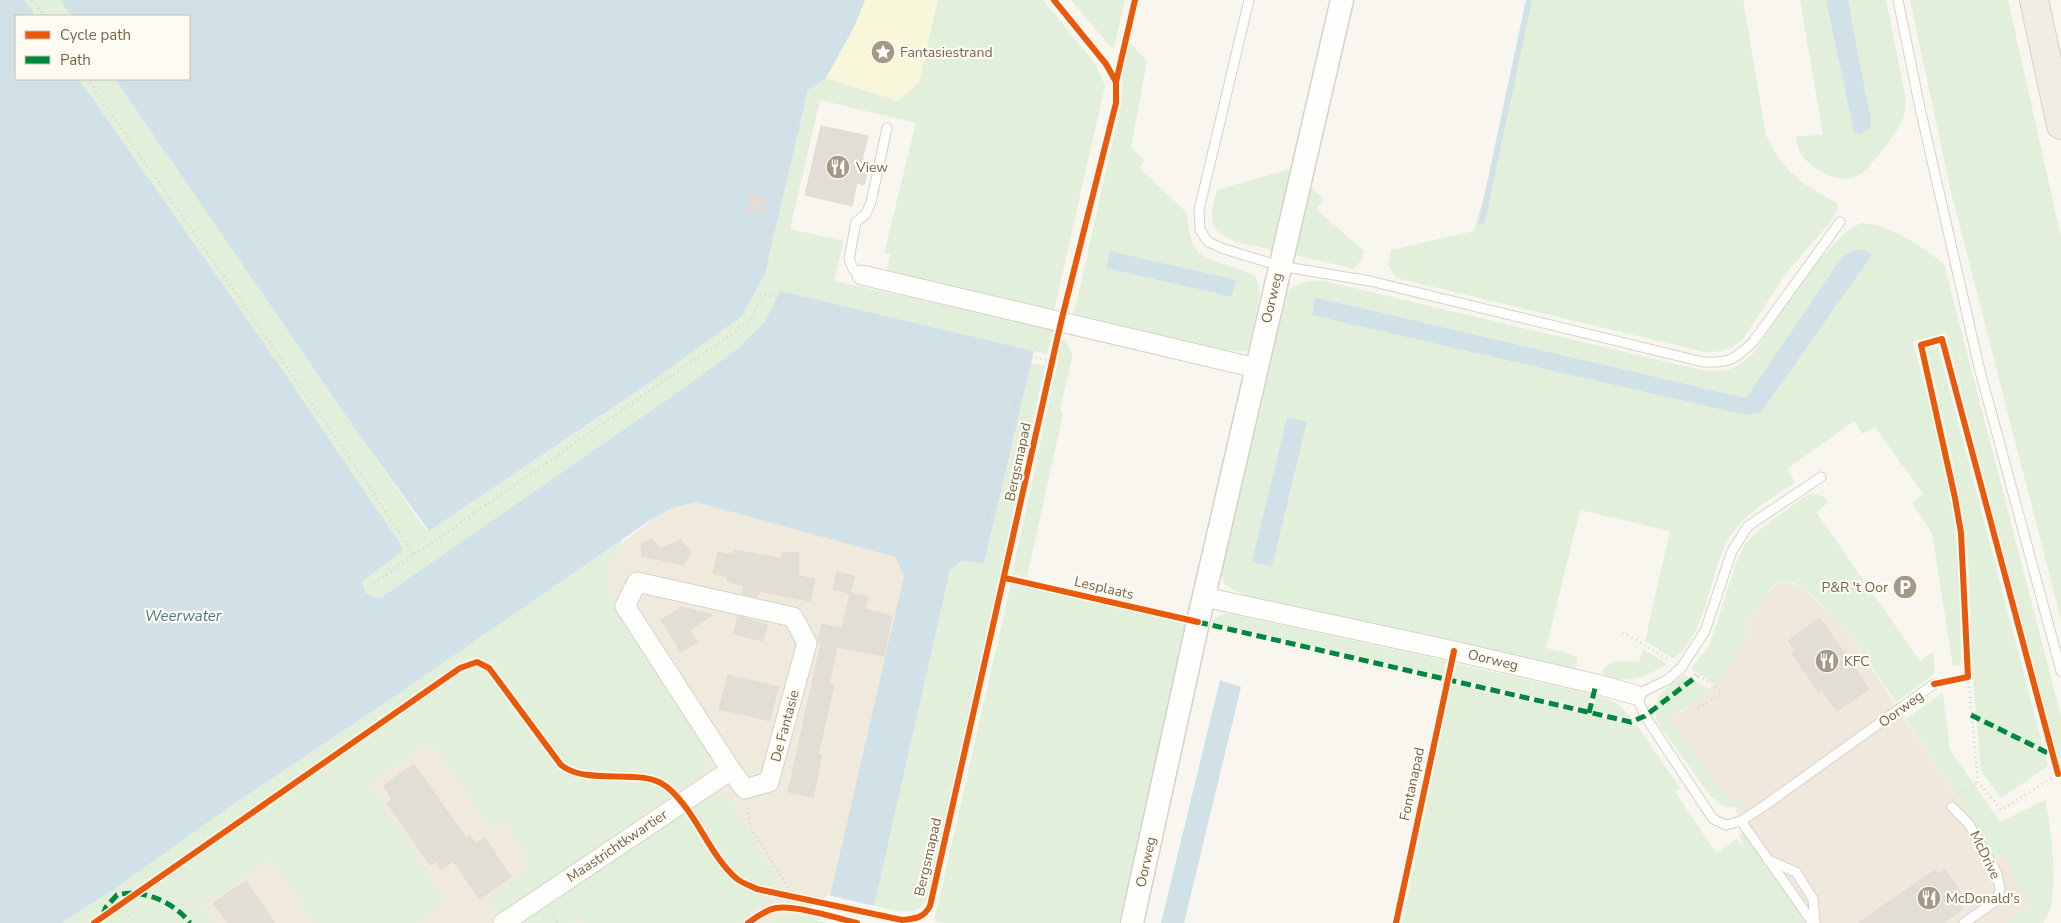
<svg xmlns="http://www.w3.org/2000/svg" width="2061" height="923" font-family="'Nunito Sans',sans-serif">
	<style>
		.residential { fill: #f0eadd }
		.commercial { fill: #f0e8dc }
		.green { fill: #e2efdb; fill-rule: evenodd }
		.sand { fill: #f8f7da }
		.water { fill: #d1e1e8 }
		.pier { fill: #f8f6ef }
		.lines { fill: none; stroke-linecap: round; stroke-linejoin: round }
		.stream { stroke: #d1e1e8; stroke-width: 6 }
		.building { fill: #e3ded5; stroke: #e1dbd1 }
		.service-casing { stroke: #d6d2ca; stroke-width: 11 }
		.minor-casing { stroke: #d6d2ca; stroke-width: 21 }
		.tertiary-casing { stroke: #d6d2ca; stroke-width: 25 }
		.motorway-casing { stroke: #d6d1c9; stroke-width: 30 }
		.path { stroke: #dad6d0; stroke-width: 3; stroke-dasharray: 1 4; stroke-linecap: butt }
		.service { stroke: #fefefd; stroke-width: 9 }
		.minor { stroke: #fefefd; stroke-width: 19 }
		.tertiary { stroke: #fefefd; stroke-width: 22 }
		.motorway { stroke: #f1ece6; stroke-width: 28 }
		.quiet { stroke: #00873e; stroke-width: 5; stroke-dasharray: 10 5; stroke-linecap: butt }
		.cycleway-casing { stroke: #fefcf2; stroke-width: 9 }
		.cycleway { stroke: #e8590c; stroke-width: 6 }
		.labels { text-anchor: middle; dominant-baseline: central; stroke-width: 4.5; stroke-linejoin: round; paint-order: stroke }
		.poi-label { font-size: 14px; fill: #76654f; stroke: #fefcf2; text-anchor: start }
		.street-label { font-size: 14px; fill: #76654f; stroke: #fefcf2 }
		.water-label { font-size: 15px; font-style: italic; fill: #4d768e; stroke: #fefcf2 }
	</style>
	<rect width="100%" height="100%" fill="#f8f6ef"/>
	<path class="residential" d="M684,496L905,547L916,572L836,890L790,923H118Z"/>
	<path class="commercial" d="M1787,582L1804,588L1834,620H1839L1963,806L1993,860L2002,854L2030,907L2007,923H1807L1745,832L1733,804L1670,719L1684,710L1715,684L1738,651L1762,596L1778,584Z"/>
	<g class="green">
		<path d="M25,0H60L71,16H36Z"/>
		<path d="M938,0H1043L1096,65L1105,86L1053,315L886,276L890,254L884,253L916,123L820,100L790,229L844,241L834,281L1053,329L1047,354L780,291L765,321L740,347L688,385L382,597L376,598L366,593L362,581L399,542L277,362L79,79H115L358,433L423,526L429,531L655,379L742,316L765,274L808,90L826,78L898,101L919,82Z"/>
		<path d="M1071,0H1125L1114,48L1109,45Z"/>
		<path d="M1527,0H1743L1766,135C1782,172 1804,185 1837,203L1838,207L1832,220L1787,272L1743,339C1730,351 1721,352 1704,352L1396,278L1388,265L1391,250L1474,231L1487,185Z"/>
		<path d="M1800,0H1826L1854,132L1860,75L1859,59L1848,0H1886L1906,100C1905,106 1905,113 1903,119C1899,130 1868,171 1858,176C1839,185 1812,170 1801,154C1798,148 1797,142 1796,136L1823,135Z"/>
		<path d="M1910,0H2008L2061,237V620L1951,192Z"/>
		<path d="M1129,42L1147,61L1131,148L1145,160L1139,168L1187,213C1191,256 1196,254 1235,268C1242,270 1250,273 1256,278L1260,293L1248,351H1223L1073,318L1122,100V73ZM1110,251L1235,280L1232,297L1106,268Z"/>
		<path d="M1293,168L1273,250C1254,245 1212,243 1212,217C1211,209 1215,199 1217,190Z"/>
		<path d="M1309,186L1324,199L1316,209L1364,251L1362,259L1354,269L1295,255Z"/>
		<path d="M1862,223C1892,225 1921,246 1944,264L2061,716V757L2058,759L1946,333L1913,341C1928,403 1948,466 1955,530C1960,575 1960,620 1961,666H1953L1932,533L1912,503L1923,494L1875,427L1863,434L1854,421L1787,469L1795,482C1771,499 1741,515 1727,542C1707,581 1709,629 1674,659L1645,641L1670,531L1580,510L1546,648L1573,655L1577,658V665L1573,670L1260,602L1233,590L1224,583L1221,572L1285,293C1296,283 1308,280 1324,281L1697,369C1723,374 1737,371 1755,351C1777,320 1829,234 1862,223ZM1842,257L1745,415L1312,314L1316,297L1746,398ZM1287,417L1307,422L1272,567L1253,562Z"/>
		<path d="M1063,338L1073,355L1060,408L1063,414L1027,577L1012,574Z"/>
		<path d="M1938,346L2048,766L2001,798L1981,771L1973,681L1968,558L1963,514L1950,448L1927,348Z"/>
		<path d="M1031,363L1045,366L930,897C916,920 894,910 873,905L950,570L962,561L984,562Z"/>
		<path d="M1811,494L1823,496L1829,502L1816,512L1920,661L1933,652L1935,670L1933,675L1896,702L1839,620H1834C1825,610 1816,597 1805,589C1765,560 1751,625 1739,649C1733,662 1723,673 1715,684L1691,669L1709,646L1738,558L1745,544L1757,532L1805,496Z"/>
		<path d="M623,539C613,558 604,569 609,592L707,750L702,774L499,915L488,898L532,868L504,820L490,828L434,745L422,747L370,783L446,903L416,923H315L270,859L203,905L215,923H61L113,890L232,805L395,696Z"/>
		<path d="M1011,583L1188,622L1119,923H944L934,921Z"/>
		<path d="M1226,613L1447,661L1443,676L1211,623L1215,618Z"/>
		<path d="M1643,649L1667,664C1647,677 1627,683 1603,678V669C1611,659 1628,661 1639,662Z"/>
		<path d="M1457,664L1591,694L1587,709L1453,678Z"/>
		<path d="M1684,674L1710,690L1670,719L1733,804L1744,797L1747,802C1733,813 1722,806 1710,795L1658,724C1649,698 1665,689 1684,674Z"/>
		<path d="M1452,684L1633,725L1636,724L1680,788L1675,792L1716,853L1737,839L1745,849L1739,835L1745,832L1807,923H1402Z"/>
		<path d="M1943,693L1950,750L2000,822L2045,800C2052,826 2061,911 2042,923C2034,923 2015,923 2007,923L2030,907L2002,855L1994,860L1963,806L1906,719Z"/>
		<path d="M1596,695L1616,703L1633,719L1592,710Z"/>
		<path d="M710,790L727,795L783,890L734,923H585L580,916L570,923H515Z"/>
		<path d="M784,914L825,918L818,923H770Z"/>
	</g>
	<path class="sand" d="M865,0H938L919,82L898,101L826,78L855,25Z"/>
	<g class="water">
		<path d="M0,0H25L36,16H16V79H79L277,362L399,542L403,551L362,581L366,593L376,598L382,597L688,385L740,347L765,321L780,291L1034,351L984,563L962,561L950,570L870,923H818L825,918L904,576L896,557L696,502L672,508L652,519L395,696L232,805L113,890L61,923H0Z"/>
		<path d="M60,0H865L855,25L826,78L808,90L765,274L742,316L655,379L429,531L358,433L115,79H189V16H71Z"/>
		<path d="M1826,0H1848C1856,40 1862,80 1871,120L1870,128L1861,134L1854,133Z"/>
		<path d="M1859,250H1864L1872,255L1761,412L1745,415L1312,315L1315,297L1746,398L1842,257L1852,251Z"/>
		<path d="M1110,251L1236,280L1232,297L1106,268Z"/>
		<path d="M1287,417L1307,422L1272,567L1252,562Z"/>
		<path d="M1220,680L1241,687L1184,923H1161Z"/>
	</g>
	<path class="pier" d="M827,895L875,906L872,923H827L817,921L823,917Z"/>
	<g class="lines">
		<path class="stream" d="M1482,221L1529,0"/>
	</g>
	<g class="building">
		<path d="M821,126L868,136L862,159L870,161L864,185L857,183L852,206L805,195Z"/>
		<path d="M750,195L766,198L763,213L747,211Z"/>
		<path d="M652,539L660,549L681,540L691,552L683,565L642,556L641,544Z"/>
		<path d="M735,550L782,559V552L799,553L798,576L815,579L810,601L759,591L757,597L743,594L744,586L727,581L728,577L713,574L718,552L734,555Z"/>
		<path d="M837,572L855,576L850,593L868,597L865,609L892,616L884,656L837,647L829,684L834,685L818,754L822,755L813,798L788,792L821,643L818,642L822,624L842,629L850,593L833,590Z"/>
		<path d="M681,607L713,615L690,630L698,642L681,652L661,620Z"/>
		<path d="M738,616L767,625L763,641L733,634Z"/>
		<path d="M1820,618L1869,689L1837,711L1822,690L1819,692L1792,654L1796,652L1788,641Z"/>
		<path d="M728,675L778,687L770,721L719,709Z"/>
		<path d="M414,764L466,838L470,835L476,844L485,838L511,877L480,899L453,861L441,869L436,861L430,865L387,803L392,799L383,786Z"/>
		<path d="M1935,870L1938,874L1945,870L1966,900L1959,905L1963,909L1943,923H1858Z"/>
		<path d="M246,881L275,923H228L213,903Z"/>
	</g>
	<g class="lines">
		<g class="service-casing">
			<g id="service">
				<path d="M1249,0L1199,210L1200,230L1208,242L1224,249L1280,266L1370,281L1703,362C1729,363 1734,360 1753,342L1840,222"/>
				<path d="M1898,0L1920,108L1979,367L2061,671"/>
				<path d="M862,275L853,269L849,259L856,222L866,214L871,202L887,128"/>
				<path d="M1821,477L1748,526L1732,551L1705,631L1681,668L1667,680L1636,695L1645,716L1713,819L1726,825L1741,821L1764,806L1934,684"/>
				<path d="M1952,807L1969,824L1997,874L2000,889L1997,900L1964,923"/>
				<path d="M1741,821L1813,923"/>
				<path d="M1768,860L1796,872L1813,899L1815,923"/>
			</g>
		</g>
		<g class="minor-casing">
			<g id="minor">
				<path d="M862,275L1256,368"/>
				<path d="M637,582L793,617L807,643L769,782L745,789L731,770L625,606Z"/>
				<path d="M1204,597L1454,651L1596,684L1636,695"/>
				<path d="M503,923L731,770"/>
			</g>
		</g>
		<g class="tertiary-casing">
			<path id="tertiary" d="M1132,923L1198,622L1342,0"/>
		</g>
		<g class="motorway-casing">
			<path id="motorway" d="M2034,0L2061,125"/>
		</g>
		<g class="path">
			<path d="M32,0L44,16"/>
			<path d="M87,79L363,477L414,555"/>
			<path d="M761,270L799,93"/>
			<path d="M1026,355L1052,361"/>
			<path d="M374,583L750,321L763,294L1026,355L977,562"/>
			<path d="M1623,632L1669,660"/>
			<path d="M1694,674L1713,684L1721,693L1697,709"/>
			<path d="M1968,677L1978,782L2001,810L2058,774"/>
			<path d="M1958,795L1978,782"/>
			<path d="M747,808L751,829L790,890L788,908"/>
			<path d="M113,890L135,923"/>
			<path d="M552,913L558,923"/>
		</g>
		<use href="#service" class="service"/>
		<use href="#minor" class="minor"/>
		<use href="#tertiary" class="tertiary"/>
		<use href="#motorway" class="motorway"/>
		<g class="quiet">
			<path d="M1198,622L1631,722L1645,716L1697,676"/>
			<path d="M1589,713L1596,684"/>
			<path d="M1971,715L2054,756"/>
			<path d="M103,915L106,907L117,895C142,888 174,902 190,923"/>
		</g>
		<g class="cycleway-casing">
			<g id="cycleway">
				<path d="M1054,0L1106,64L1116,82"/>
				<path d="M1005,578L1198,622"/>
				<path d="M1934,684L1968,677L1961,533L1955,498L1921,345L1942,339L2058,774"/>
				<path d="M94,923L460,668L477,662L489,668L561,765C589,787 642,766 667,787C697,812 708,854 737,879C742,883 751,886 757,889L902,920C914,919 924,918 930,906L1061,322L1116,103V82L1135,0"/>
				<path d="M748,923C757,917 765,910 776,908C796,905 836,918 857,923"/>
				<path d="M1396,923L1454,651"/>
			</g>
		</g>
		<use href="#cycleway" class="cycleway"/>
	</g>
	<defs>
		<g id="sight-disc" transform="scale(1.25)"><circle r="9.5" fill="#a49887" stroke="#fefcf2"/><path d="M0-6L1.8-2.2L6-1.7L2.9 1.2L3.7 5.4L0 3.3L-3.7 5.4L-2.9 1.2L-6-1.7L-1.8-2.2Z" fill="#fff"/></g>
		<g id="restaurant-disc" transform="scale(1.25)"><circle r="9.5" fill="#a49887" stroke="#fefcf2"/><path d="M-5-6h1v4h1v-4h1v4h1v-4h1v5L-1.5 .5V6h-2V.5L-5-1ZM5-6V6H3V1.5H1.5Q1.5-4 5-6Z" fill="#fff"/></g>
		<g id="parking-disc" transform="scale(1.25)"><circle r="9.5" fill="#a49887" stroke="#fefcf2"/><path d="M-3.5-5.5H1a3.5 3.5 0 0 1 0 7H-1V5.5H-3.5ZM-1-3.4V-.6H.8a1.4 1.4 0 0 0 0-2.8Z" fill="#fff"/></g>
	</defs>
	<g fill-rule="evenodd">
		<use href="#sight-disc" x="883" y="52"/>
		<use href="#restaurant-disc" x="838" y="167"/>
		<use href="#parking-disc" x="1905" y="587"/>
		<use href="#restaurant-disc" x="1827" y="661"/>
		<use href="#restaurant-disc" x="1929" y="898"/>
	</g>
	<g class="labels">
		<g class="poi-label">
			<text x="900" y="52">Fantasiestrand</text>
			<text x="856" y="167">View</text>
			<text x="1888" y="587" text-anchor="end">P&amp;R 't Oor</text>
			<text x="1844" y="661">KFC</text>
			<text x="1946" y="898">McDonald's</text>
		</g>
		<g class="street-label">
			<text transform="translate(1272 298) rotate(-77)">Oorweg</text>
			<text transform="translate(1018 462) rotate(-78)">Bergsmapad</text>
			<text transform="translate(1104 588) rotate(13)">Lesplaats</text>
			<text transform="translate(1493 660) rotate(13)">Oorweg</text>
			<text transform="translate(1901 709) rotate(-36)">Oorweg</text>
			<text transform="translate(785 726) rotate(-75)">De Fantasie</text>
			<text transform="translate(1412 784) rotate(-78)">Fontanapad</text>
			<text transform="translate(617 846) rotate(-34)">Maastrichtkwartier</text>
			<text transform="translate(1985 855) rotate(64)">McDrive</text>
			<text transform="translate(928 857) rotate(-77)">Bergsmapad</text>
			<text transform="translate(1146 862) rotate(-78)">Oorweg</text>
		</g>
		<g class="water-label">
			<text x="183" y="616">Weerwater</text>
		</g>
	</g>
	<rect x="15" y="15" width="175" height="65" fill="#fefcf2" stroke="#c8c0b1"/>
	<rect x="25" y="31" width="25" height="8" fill="#e8590c" stroke="#c8c0b1"/>
	<text x="60" y="40" font-size="15" fill="#76654f">Cycle path</text>
	<rect x="25" y="56" width="25" height="8" fill="#00873e" stroke="#c8c0b1"/>
	<text x="60" y="65" font-size="15" fill="#76654f">Path</text>
</svg>
